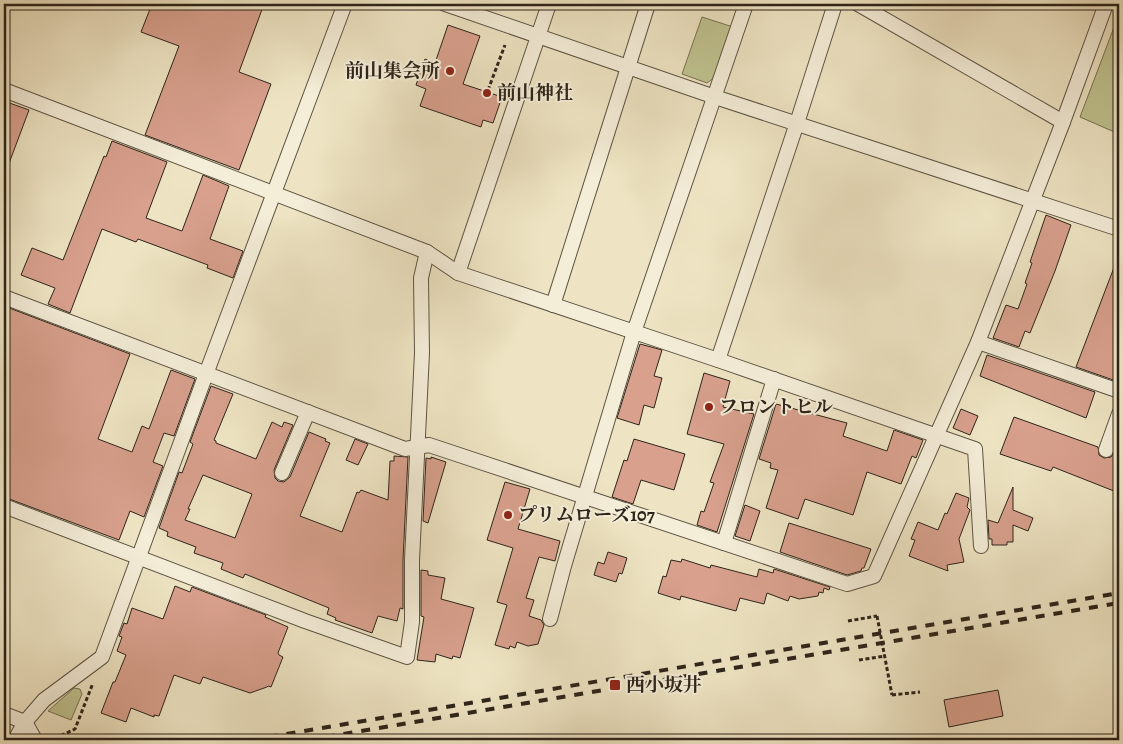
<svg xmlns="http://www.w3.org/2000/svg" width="1123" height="744" font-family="Alegreya,'Noto Serif JP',serif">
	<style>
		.green { fill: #bfc28f; stroke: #767354 }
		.building { fill: #d8a08d; stroke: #2d241a; fill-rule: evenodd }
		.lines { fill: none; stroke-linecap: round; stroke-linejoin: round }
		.minor-casing { stroke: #5d5444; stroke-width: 16 }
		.path { stroke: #2d241a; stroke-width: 3; stroke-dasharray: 4 2.5; stroke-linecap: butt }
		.minor { stroke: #f4edd8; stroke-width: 14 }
		.rail { stroke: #2d241a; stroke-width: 4; stroke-dasharray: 9 9; stroke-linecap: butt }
		.path-bridge { stroke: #2d241a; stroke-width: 3; stroke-dasharray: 4 2.5; stroke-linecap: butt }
		.poi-dot { fill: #8f2418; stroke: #f4edd8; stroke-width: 2 }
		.labels { text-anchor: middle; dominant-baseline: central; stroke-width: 4; stroke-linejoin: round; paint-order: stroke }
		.poi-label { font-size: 19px; font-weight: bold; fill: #2d241a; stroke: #f4edd8; text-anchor: start }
	</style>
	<rect width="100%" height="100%" fill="#eee4c3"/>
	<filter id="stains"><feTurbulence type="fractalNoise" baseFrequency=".004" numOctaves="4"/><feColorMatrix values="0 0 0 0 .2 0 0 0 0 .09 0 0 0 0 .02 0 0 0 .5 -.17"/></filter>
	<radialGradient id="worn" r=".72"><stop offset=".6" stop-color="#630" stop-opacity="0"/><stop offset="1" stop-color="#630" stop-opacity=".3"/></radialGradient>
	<g class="green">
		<path d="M1119,14V134L1080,117Z"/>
		<path d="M702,17L733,27L715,77L707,83L682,74Z"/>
		<path d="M74,688L80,689L82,694L71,720L48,711Z"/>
	</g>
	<g class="building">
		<path d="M152,4H264L239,72L271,84L239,170L145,135L179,46L141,32Z"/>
		<path d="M448,25L480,36L463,84L502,97L493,123L483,120L481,127L420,106L426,89L416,85L425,59L435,63Z"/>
		<path d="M4,101L29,110L5,174H4Z"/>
		<path d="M112,141L167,162L146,218L182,231L203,175L229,186L210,239L243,251L233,278L207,268L208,265L138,239L136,242L102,229L70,313L48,304L55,288L21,275L32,248L63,260L104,156L106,157Z"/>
		<path d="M1046,215L1071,225L1055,271L1030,333L1025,331L1019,347L993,338L1006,305L1018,309L1027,284L1025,283L1032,263L1030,262Z"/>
		<path d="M1118,257H1119V382L1076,367Z"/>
		<path d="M4,306L130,354L98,439L132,452L142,426L149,429L171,370L195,379L174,436L164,433L153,462L163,466L144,517L130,511L119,540L4,497Z"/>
		<path d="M640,344L662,350L654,376L662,378L654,408L644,405L639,425L617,418Z"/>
		<path d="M987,355L1095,392L1086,418L980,376Z"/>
		<path d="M704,373L730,381L723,407L754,414L717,532L697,525L701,511L704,512L714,483L710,482L724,444L687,434Z"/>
		<path d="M211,386L233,394L214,440L216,441V443L256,459L272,422L282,427L284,422L293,425L274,470L275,478L278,481L284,482L290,477L309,432L326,439L325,441L330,443L300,516L342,532L357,492L359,493L361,490L388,500L390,461H394V456L408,457L403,560V609L400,608L397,621L378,616L372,633L335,620L336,618L327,614L329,608L245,574L243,578L221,569L223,563L194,553L196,547L167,536L168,532L159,528L179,472L182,473L193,444L190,442ZM203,475L252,494L235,538L185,520L190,509H188Z"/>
		<path d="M776,404L847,423L843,436L887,451L894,430L923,440L916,458L912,456L901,484L867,472L853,515L805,499L798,519L766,508L778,470L770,468L771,463L759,459Z"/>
		<path d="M961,409L978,416L970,435L953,428Z"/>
		<path d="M1014,417L1098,447L1099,455L1104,458L1111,457L1114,453L1119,455V493L1053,467L1051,471L1000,454Z"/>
		<path d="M355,439L368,444L358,465L346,460Z"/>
		<path d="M634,439L685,454L674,490L641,480L633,504L612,497L624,460L627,461Z"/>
		<path d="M431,457L446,462L428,523L423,521L426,458L431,459Z"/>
		<path d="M505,482L530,489L518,529L560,541L555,561L539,557L526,598L534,600L529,616L541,620L544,625L538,644L528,646L517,642L515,648L510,646L509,649L495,645L507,605L497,602L513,548L487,540Z"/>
		<path d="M1013,487V510L1033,518L1028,531L1013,525V542H1007V545H992V539H989L988,520L998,523Z"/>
		<path d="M956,493L969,498L967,507L970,510L959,539L964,562L947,565L948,571L909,556L915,540L911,539L918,522L938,530L945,513L947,514Z"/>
		<path d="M745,505L760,511L750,541L735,536Z"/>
		<path d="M789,523L871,549L864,568H862L861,571L847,575L780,552Z"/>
		<path d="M608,552L627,558L622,574L619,573L616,582L594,575L598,562L604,564Z"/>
		<path d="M682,559L710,568L711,565L757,577L759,569L773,573L774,569L830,587L829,590L824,588L823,593L819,592L818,596L799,599L790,596L788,601L767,593L764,604L740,598L736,611L681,596L680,600L658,593L663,576L666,577L671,560L681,562Z"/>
		<path d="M421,570L428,571V575L445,578L441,599L474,608L460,658L453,656L452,659L436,654L435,662L417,660L424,617L421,616Z"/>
		<path d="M175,586L190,592L192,587L266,615L265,617L288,627L278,653L279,655L283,657L271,687L268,686L267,687L250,693L203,677L200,684L174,675L159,716L154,715V717L131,708L126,722L101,713L113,682H115L126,655L117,651L122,637L119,636L124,623L127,624L132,608L163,619Z"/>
		<path d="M998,690L1003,716L949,727L944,700Z"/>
	</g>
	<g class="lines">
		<g class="minor-casing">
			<g id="minor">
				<path d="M445,4L715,97L1119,229"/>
				<path d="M858,4L1063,122"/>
				<path d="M4,90L427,252L458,273L718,360L975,449L981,546"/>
				<path d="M458,273L549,4"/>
				<path d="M4,297L405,449L429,445L847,584L874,576L978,342L1063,122L1106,4"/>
				<path d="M553,305L648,4"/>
				<path d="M978,342L1119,391"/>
				<path d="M718,360L797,123L835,4"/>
				<path d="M1106,450L1119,414"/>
				<path d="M282,473L308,412"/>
				<path d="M4,506L305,621L407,657L412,622V560L422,353L421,278L427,252"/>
				<path d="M724,543L774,379"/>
				<path d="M550,619L564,566L634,332L746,4"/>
				<path d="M4,714L25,722L35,740"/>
				<path d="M15,740L25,722L44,700L102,657L206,374L343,9"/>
			</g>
		</g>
		<g class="path">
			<path d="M488,90L505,45"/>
			<path d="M848,621L877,616"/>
			<path d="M859,660L885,656"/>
			<path d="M892,695L920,692"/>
			<path d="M59,740L58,737L75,729L93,683"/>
		</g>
		<use href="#minor" class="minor"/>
		<g class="rail">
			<path d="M251,740L1119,593"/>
			<path d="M308,740L1119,603"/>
		</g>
		<path class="path-bridge" d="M877,616L892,695"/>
	</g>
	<g class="poi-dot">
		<circle cx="450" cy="71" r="5"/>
		<circle cx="487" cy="93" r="5"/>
		<circle cx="709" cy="407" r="5"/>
		<circle cx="508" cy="515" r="5"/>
		<rect x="609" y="679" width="12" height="12" rx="2.5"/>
	</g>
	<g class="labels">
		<g class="poi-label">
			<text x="440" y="71" text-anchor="end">前山集会所</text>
			<text x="497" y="93">前山神社</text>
			<text x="719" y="407">フロントヒル</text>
			<text x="518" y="515">プリムローズ107</text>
			<text x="626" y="685">西小坂井</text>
		</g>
	</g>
	<rect width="1123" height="744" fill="none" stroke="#eee4c3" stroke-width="20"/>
	<rect x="5" y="5" width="1113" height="734" fill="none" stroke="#2d241a" stroke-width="2.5"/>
	<rect x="10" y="10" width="1103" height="724" fill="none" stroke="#2d241a"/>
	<rect width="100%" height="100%" filter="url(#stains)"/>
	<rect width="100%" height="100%" fill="url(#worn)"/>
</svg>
